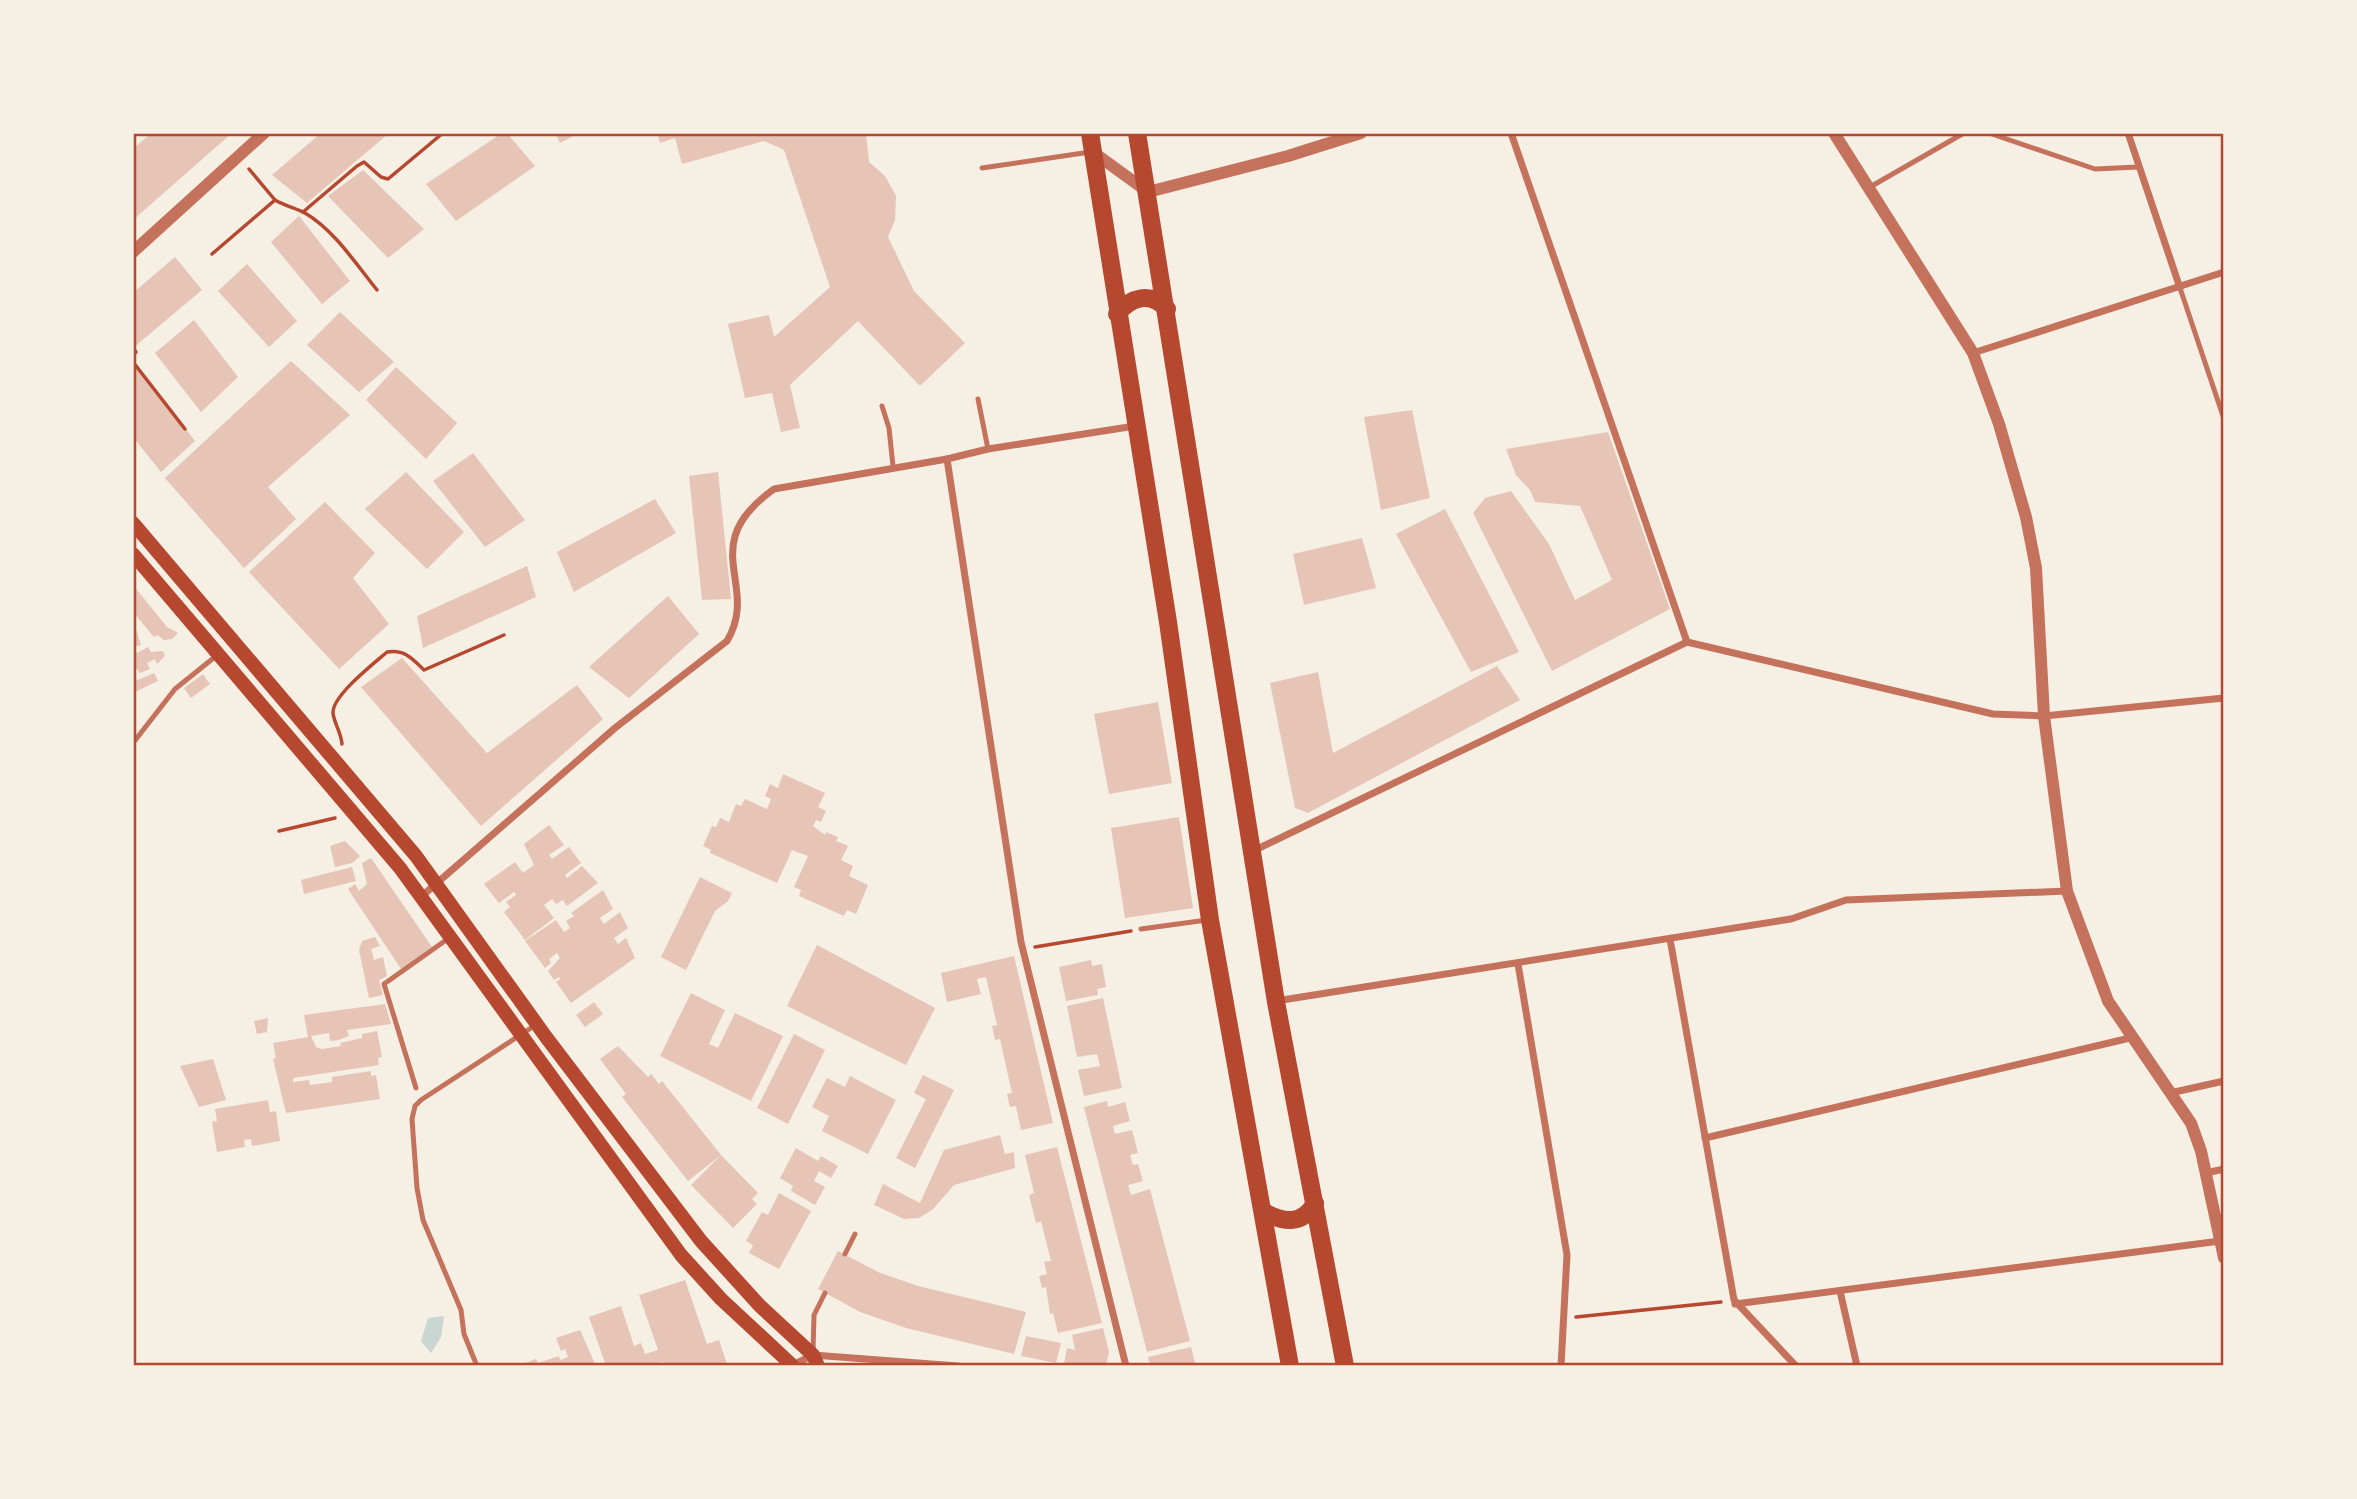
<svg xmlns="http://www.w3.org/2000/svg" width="2357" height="1499" font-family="'PT Sans Narrow',sans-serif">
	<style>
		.water { fill: #c9d6d2 }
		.building { fill: #e6c5b7 }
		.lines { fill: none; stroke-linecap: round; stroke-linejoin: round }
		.path { stroke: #b5482f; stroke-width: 3.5 }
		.service { stroke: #c5725c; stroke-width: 5 }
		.minor { stroke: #c5725c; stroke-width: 7 }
		.tertiary { stroke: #c5725c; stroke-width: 12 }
		.secondary { stroke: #b5482f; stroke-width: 14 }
		.primary { stroke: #b5482f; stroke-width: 18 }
		.neatline { fill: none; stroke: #b5482f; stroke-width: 2.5 }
	</style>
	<rect width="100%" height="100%" fill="#f6efe4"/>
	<path class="water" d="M444,1316L441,1337L431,1353L421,1341L428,1318Z"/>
	<g class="building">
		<path d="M151,133H232L133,220V149Z"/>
		<path d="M321,133H389L307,203L272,175Z"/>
		<path d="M502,133H507L535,166L456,221L426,184Z"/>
		<path d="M555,133H579L560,143Z"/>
		<path d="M657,133H866L869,162L885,176L896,196L895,220L888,237L914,291L965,343L920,386L858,321L790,385L800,428L781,432L772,393L745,398L728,324L769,315L774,337L830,287L784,150L764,141L682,164L675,138L660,143Z"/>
		<path d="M363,170L424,229L388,258L328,196Z"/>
		<path d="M299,216L350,281L322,304L271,242Z"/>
		<path d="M175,257L202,290L133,348V293Z"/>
		<path d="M247,264L297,321L269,347L218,291Z"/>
		<path d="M340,312L394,362L359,392L307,345Z"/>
		<path d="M194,320L238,377L201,412L155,353Z"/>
		<path d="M291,361L350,415L268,487L296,519L244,568L165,478Z"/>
		<path d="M133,362L195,441L161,472L133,437Z"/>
		<path d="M396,367L457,423L426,459L366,400Z"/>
		<path d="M1412,410L1430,498L1381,510L1364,417Z"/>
		<path d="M1608,432L1670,609L1552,671L1473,513L1485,498L1511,491L1549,544L1575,600L1612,580L1580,506L1535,502L1530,490L1516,475L1506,449Z"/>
		<path d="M473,453L525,520L485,547L433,481Z"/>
		<path d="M406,472L464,532L427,569L365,509Z"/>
		<path d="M718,472L731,599L702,600L689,476Z"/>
		<path d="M655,499L676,533L574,592L557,552Z"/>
		<path d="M325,502L375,553L353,578L389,624L339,669L249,572Z"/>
		<path d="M1445,509L1519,652L1471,672L1396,534Z"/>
		<path d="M1362,538L1376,588L1304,605L1293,554Z"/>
		<path d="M527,566L536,597L423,648L417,616Z"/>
		<path d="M133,585L167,627L178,633L172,639L164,640L157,635L154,637L133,612Z"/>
		<path d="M668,596L699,634L629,698L589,667Z"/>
		<path d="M133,620L141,645L133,647L137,653L148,647L151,652L163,651L165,656L157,664L155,659L147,663L150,669L140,673L136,668L133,670Z"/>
		<path d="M402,658L487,753L577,685L603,719L481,826L361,687Z"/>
		<path d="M1497,666L1520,700L1308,813L1295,808L1270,683L1318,672L1333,753Z"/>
		<path d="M154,673L158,681L133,693V682Z"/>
		<path d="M203,674L210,684L191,698L184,688Z"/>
		<path d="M1158,702L1172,783L1109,794L1094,714Z"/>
		<path d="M783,774L825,793L818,807L826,811L821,822L816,820L813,826L825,835L826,832L838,837L836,841L848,846L841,860L853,866L849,876L868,885L856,914L847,910L844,916L799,896L801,890L794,887L808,856L792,850L777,883L710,853L711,850L703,846L712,826L716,827L720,818L729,822L736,804L741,806L745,799L767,809L771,799L765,796L770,784L778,788Z"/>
		<path d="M1179,817L1193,908L1125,918L1111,828Z"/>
		<path d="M549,825L564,845L549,855L552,859L569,847L581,863L565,875L567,878L582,866L598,883L567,906L563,900L556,904L552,899L544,905L554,918L525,940L504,912L510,907L506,902L516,895L514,892L499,903L484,884L515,862L523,873L534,865L524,844Z"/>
		<path d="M345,841L360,856L352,863L335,867L330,846Z"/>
		<path d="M371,858L432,947L401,969L348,889L355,884L359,891L367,884L362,863Z"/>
		<path d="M352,867L356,881L304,894L301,880Z"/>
		<path d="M700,877L732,893L728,901L715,911L686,970L661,957Z"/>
		<path d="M603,890L613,909L600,918L604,924L620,912L628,928L614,938L618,944L626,938L635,958L571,1003L556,982L560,979L559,977L554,980L548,971L560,958L557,953L549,959L551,963L545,968L525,941L556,920L564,932L570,928L566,921L574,916L571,913Z"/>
		<path d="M375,937L380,946L371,949L374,960L383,957L387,976L379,980L383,995L369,998L359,950L362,941Z"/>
		<path d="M817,945L935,1008L906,1065L787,1006Z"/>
		<path d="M1014,956L1053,1123L1021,1130L1016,1106L1010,1107L1007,1094L1012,1093L1000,1039L995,1040L992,1026L997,1025L986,977L977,979L981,994L947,1002L941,973Z"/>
		<path d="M1091,960L1092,966L1102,964L1106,987L1097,989L1098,995L1066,1001L1059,967Z"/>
		<path d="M691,993L725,1010L709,1044L718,1048L735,1013L783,1036L751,1101L660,1056Z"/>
		<path d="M1103,998L1122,1088L1084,1096L1078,1070L1100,1066L1097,1054L1077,1057L1067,1006Z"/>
		<path d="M594,1002L603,1014L585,1027L576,1015Z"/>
		<path d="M385,1004L391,1024L347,1030L349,1036L339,1040L330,1041L329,1033L311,1036L316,1047L322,1049L341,1046L340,1043L362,1038V1034L377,1031L382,1057L378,1058L379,1065L293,1078V1082L309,1080L310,1085L332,1082V1077L371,1071V1076L376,1075L380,1099L286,1113L273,1059L276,1058L273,1043L308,1037L304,1015Z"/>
		<path d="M268,1018L267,1032L257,1034L254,1021Z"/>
		<path d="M794,1034L825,1050L788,1124L757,1108Z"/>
		<path d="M618,1046L648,1077L651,1074L659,1084L662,1081L721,1155L758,1193L752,1199L757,1204L733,1228L691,1185L721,1155L688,1181L622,1097L626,1094L600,1059Z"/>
		<path d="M213,1059L226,1100L199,1107L180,1066Z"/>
		<path d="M923,1075L954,1090L915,1168L896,1158L926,1099L914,1093Z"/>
		<path d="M850,1076L896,1100L868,1154L822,1131L829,1116L812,1107L827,1078L845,1087Z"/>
		<path d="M268,1100L270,1112L276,1111L280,1141L252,1146L251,1139L244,1140L245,1147L217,1152L212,1122L217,1121L215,1109Z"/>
		<path d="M1107,1101L1108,1107L1125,1102L1130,1121L1113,1126L1115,1134L1132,1130L1138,1153L1130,1155L1133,1165L1138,1164L1143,1181L1128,1185L1131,1195L1150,1189L1190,1341L1147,1352L1084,1107Z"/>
		<path d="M1000,1135L1005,1154L1014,1152L1015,1168L954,1185L933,1209L919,1218L904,1219L874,1205L883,1184L920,1203L944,1150Z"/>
		<path d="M1057,1147L1102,1323L1058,1333L1053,1313L1050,1314L1046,1287L1042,1288L1039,1276L1047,1274L1044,1262L1051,1261L1041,1221L1036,1223L1029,1195L1034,1193L1025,1155Z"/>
		<path d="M796,1148L818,1161L821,1156L838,1166L831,1178L819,1171L814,1181L825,1187L815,1205L791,1191L793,1186L780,1178Z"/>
		<path d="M779,1193L811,1211L779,1269L749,1253L753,1245L746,1241L762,1212L768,1215Z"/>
		<path d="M838,1251L878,1272L918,1286L1026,1312L1014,1354L906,1328L860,1312L818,1289Z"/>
		<path d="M685,1280L707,1344L719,1340L727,1364L665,1366L663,1362L650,1366H606L589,1317L621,1306L634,1346L641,1343L645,1354L658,1350L639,1295Z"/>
		<path d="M1103,1328L1109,1352L1106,1366L1064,1364L1067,1348L1075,1350L1072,1335Z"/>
		<path d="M580,1330L596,1366H526L525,1363L536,1359L538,1363L559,1356L560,1360L568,1357L565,1349L561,1351L556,1338Z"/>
		<path d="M1026,1336L1061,1343L1056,1363L1021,1356Z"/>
		<path d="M1191,1347L1196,1366H1150L1148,1357Z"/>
	</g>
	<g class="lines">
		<g class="path">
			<path d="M275,200C285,206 296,208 305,213C334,230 356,264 377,290"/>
			<path d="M303,212L357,166L364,162L381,177L388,179L443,133"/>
			<path d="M212,254L275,200L249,169"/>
			<path d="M133,348L136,352L133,355"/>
			<path d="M133,362L185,429"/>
			<path d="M342,744C341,732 334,723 333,713C332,696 373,664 387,652C404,649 412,658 424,670L504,635"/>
			<path d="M279,831L335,818"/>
			<path d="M1035,947L1131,931"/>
			<path d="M1576,1317L1721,1302"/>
		</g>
		<g class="service">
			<path d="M1989,133L2095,169L2138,167"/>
			<path d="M982,168L1090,152"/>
			<path d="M1870,187L1964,133"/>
			<path d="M2180,288L2224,419"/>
			<path d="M978,399L988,449"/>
			<path d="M882,406L889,428L893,466"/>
			<path d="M133,743L175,689L216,656"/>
			<path d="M1141,929L1207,920"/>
			<path d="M416,1088L384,984L449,938"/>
			<path d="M845,1254L855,1234"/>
			<path d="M813,1352L814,1315L825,1293"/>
			<path d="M477,1366L464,1334L461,1310L423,1220L417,1188L412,1119L415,1106L421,1100L534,1026"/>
		</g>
		<g class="minor">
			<path d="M1511,133L1687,642"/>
			<path d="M2128,133L2180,288"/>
			<path d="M1973,353L2224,272"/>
			<path d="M947,459L1021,942L1126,1366"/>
			<path d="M1253,851L1687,642L1993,714L2044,716L2224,698"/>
			<path d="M422,896L615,728L727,641C761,584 694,546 774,489L947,459L988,449L1135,426"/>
			<path d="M1670,939L1734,1300L1796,1366"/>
			<path d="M1518,964L1567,1255L1561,1366"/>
			<path d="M1276,1001L1791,919L1846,900L2067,891"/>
			<path d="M2170,1093L2224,1081"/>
			<path d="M1705,1138L2130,1038"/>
			<path d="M2206,1173L2224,1169"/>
			<path d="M1840,1291L1857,1366"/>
			<path d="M1735,1304L2220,1241"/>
			<path d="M793,1365L813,1355L958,1366"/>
		</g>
		<g class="tertiary">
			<path d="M1834,133L1973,353L1999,424L2026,517L2036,568L2044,716L2067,891L2108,1001L2191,1123L2201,1151L2224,1258"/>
			<path d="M1093,152L1148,192L1288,156L1361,133"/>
			<path d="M133,252L264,133"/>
		</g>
		<g class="secondary">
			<path d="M133,523L416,856L546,1037L701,1241L760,1306L813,1355L818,1366"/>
			<path d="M133,554L400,868L681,1255L721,1299L793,1366"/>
		</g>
		<g class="primary">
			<path d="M1090,133L1168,622L1210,920L1290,1366"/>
			<path d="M1137,133L1276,1002L1345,1366"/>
			<path d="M1117,314C1131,297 1150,291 1167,309"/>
			<path d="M1264,1212C1284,1223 1303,1225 1315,1203"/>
		</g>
	</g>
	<rect width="2357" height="1499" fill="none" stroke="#f6efe4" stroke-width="270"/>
	<rect x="135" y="135" width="2087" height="1229" class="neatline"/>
</svg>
